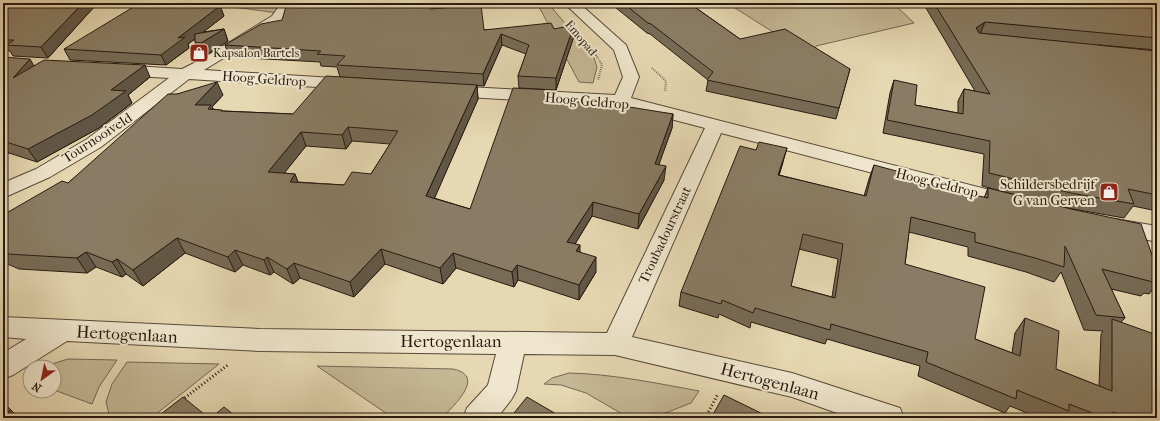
<svg xmlns="http://www.w3.org/2000/svg" width="1160" height="421" font-family="'IM FELL French Canon',serif">
	<style>
		.green { fill: #c6b896; stroke: #766853 }
		.lines { fill: none; stroke-linecap: round; stroke-linejoin: round }
		.minor-casing { stroke: #574938; stroke-width: 2 }
		.path-far1 { stroke: #271910; stroke-width: 2; stroke-dasharray: 0.5 1.5; stroke-linecap: butt }
		.path { stroke: #271910; stroke-width: 3; stroke-dasharray: 1 2.5; stroke-linecap: butt }
		.minor { fill: #efe6cd; fill-rule: evenodd }
		.wall { fill: #776b56; stroke: #271910; fill-rule: evenodd }
		.shaded-wall { fill: #615746; stroke: #271910 }
		.building { fill: #8a7c64; stroke: #271910; fill-rule: evenodd }
		.labels { text-anchor: middle; dominant-baseline: central; stroke-width: 4; stroke-linejoin: round; paint-order: stroke }
		.far-street-label { font-size: 12px; fill: #271910; stroke: #efe6cd }
		.far-poi-label { font-size: 12px; fill: #271910; stroke: #efe6cd; text-anchor: start }
		.street-label { font-size: 14px; fill: #271910; stroke: #efe6cd }
		.poi-label { font-size: 14px; fill: #271910; stroke: #efe6cd; text-anchor: end }
		.near-street-label { font-size: 17px; fill: #271910; stroke: #efe6cd }
	</style>
	<rect width="100%" height="100%" fill="#e6d8b2"/>
	<filter id="stains"><feTurbulence type="fractalNoise" baseFrequency=".005" numOctaves="4"/><feColorMatrix values="0 0 0 0 .2 0 0 0 0 .09 0 0 0 0 .02 0 0 0 .5 -.17"/></filter>
	<radialGradient id="worn" r=".72"><stop offset=".6" stop-color="#630" stop-opacity="0"/><stop offset="1" stop-color="#630" stop-opacity=".3"/></radialGradient>
	<g class="green">
		<path d="M69,3H284L278,13L218,5L95,6L63,8Z"/>
		<path d="M537,3H548L594,58L597,67L593,83L579,82Z"/>
		<path d="M730,3H893L914,23L816,46L815,52L800,49L735,8Z"/>
		<path d="M68,359L117,360L99,387L92,404L54,390V367H42Z"/>
		<path d="M127,362L219,364L151,418H110L106,402L112,384Z"/>
		<path d="M317,366L453,369C487,376 453,406 442,418H393Z"/>
		<path d="M569,373C612,374 656,383 699,391L691,403L653,418H629L586,393L561,385L544,384L552,378Z"/>
	</g>
	<g class="lines">
		<g class="minor-casing">
			<g id="minor">
				<path d="M279,3H293L291,10L282,22L204,70L349,79L355,80L357,84L355,88L349,89L189,79L101,147L50,177L3,198V183L36,169L87,139L169,78L118,75L112,73L110,70L112,67L118,65L182,69L202,59L272,16L277,9Z"/>
				<path d="M564,3H579L626,45L639,77L631,98L1021,198L1024,203L1021,208L1013,210L721,133L632,337L792,373L900,408L904,418H851L792,397L615,355L524,354L516,391L511,400L497,418H463L467,408L488,385L496,354L260,351L67,341L13,375L3,379V353L26,339L3,337V317L260,329L607,333L705,128L621,106L449,96L443,95L440,91L443,87L449,86L615,95L623,77L614,50Z"/>
				<path d="M1115,219L1157,226V242L1107,231L1104,226L1107,221Z"/>
			</g>
		</g>
		<g class="path-far1">
			<path d="M255,3L262,5"/>
			<path d="M596,55L602,65L598,80"/>
			<path d="M652,68L666,81L665,91"/>
		</g>
		<g class="path">
			<path d="M182,400L229,364"/>
			<path d="M705,418L718,394"/>
		</g>
		<use href="#minor" class="minor"/>
	</g>
	<g class="wall">
		<path d="M3,3H92L94,7L48,58L13,56L10,51L3,50Z"/>
		<path d="M610,3H689L740,39L850,69L836,119L706,91L708,80L650,34L647,33Z"/>
		<path d="M923,3H1112L1157,9V50L1098,45L1157,51V211L1133,206L1124,218L1062,207L982,186L984,154L883,133L890,93L894,80L915,105L958,113V101L964,89L975,91Z"/>
		<path d="M220,6L224,16L203,32L224,29L228,41L206,55H200L195,42V39L188,44L189,48L166,65L70,60L64,49Z"/>
		<path d="M430,9L484,30L554,29L574,36L556,90L519,88L518,76L526,54L502,45L484,86L340,77L337,67L321,66L320,62L229,57L225,45Z"/>
		<path d="M3,57L34,66L150,77L128,95L132,103L99,128L37,162L9,153L3,155Z"/>
		<path d="M477,85L478,99L434,198L470,209L551,100L673,114L672,128L659,164L664,180L638,229L592,216L575,244L580,252L596,272L579,300L518,280L514,287L456,268L443,284L385,264L354,297L300,278L293,284L274,272L270,275L243,265L235,272L185,253L143,286L126,274L122,277L96,267L87,273L19,269L3,262V215L68,183L177,94L223,95L212,107L213,109L223,111L293,114ZM352,141L390,144L371,174L344,185L298,182L295,174L284,173L306,146L346,149Z"/>
		<path d="M783,162L779,175L864,196L869,179L874,165L903,179L984,198L988,188L1157,269V284L1149,294L1144,293L1141,296L1111,289L1125,318L1121,322L1157,418H1039L1010,406L1005,413L918,376L920,366L827,339L825,344L751,322L750,328L719,314L718,318L679,306L681,292ZM909,232L968,247V256L1026,272L1054,282L1061,272L1084,330L1103,331L1101,334L1099,386L1056,369L1025,318L1015,333L1012,353L975,339L905,264ZM799,249L838,259L832,297L791,286Z"/>
	</g>
	<g class="shaded-wall">
		<path d="M83,3H92L94,7L48,58L41,47Z"/>
		<path d="M220,6L224,16L188,44L189,48L166,65L161,55L178,38Z"/>
		<path d="M985,22L980,34L971,39L976,28Z"/>
		<path d="M574,25V36L556,90V78Z"/>
		<path d="M224,29L228,41L206,55L201,43Z"/>
		<path d="M501,34L502,45L484,86L483,74Z"/>
		<path d="M30,59L37,71L13,78Z"/>
		<path d="M145,65L150,77L128,95L132,103L99,128L37,162L28,149Z"/>
		<path d="M217,82L223,95L212,107L217,119L195,105Z"/>
		<path d="M477,85L478,99L429,211L426,196Z"/>
		<path d="M551,90L552,103L548,100Z"/>
		<path d="M673,114L672,128L654,178L655,164Z"/>
		<path d="M348,127L352,141L346,149L342,135Z"/>
		<path d="M301,132L306,146L274,186L268,172Z"/>
		<path d="M3,145L9,153L3,155Z"/>
		<path d="M787,148L783,162L775,189L778,175Z"/>
		<path d="M666,166L664,180L638,229L639,214Z"/>
		<path d="M295,174L300,189L290,182Z"/>
		<path d="M593,202L592,216L567,257V242Z"/>
		<path d="M177,238L185,253L143,286L133,270Z"/>
		<path d="M580,245V260L576,251Z"/>
		<path d="M381,249L385,264L354,297L350,282Z"/>
		<path d="M235,250L243,265L235,272L228,257Z"/>
		<path d="M86,252L96,267L87,273L77,258Z"/>
		<path d="M453,253L456,268L443,284L440,268Z"/>
		<path d="M267,257L274,272L270,275L264,260Z"/>
		<path d="M596,257V272L579,300V285Z"/>
		<path d="M117,259L126,274L122,277L112,262Z"/>
		<path d="M294,263L300,278L293,284L287,269Z"/>
		<path d="M517,265L518,280L514,287L512,272Z"/>
		<path d="M3,402L19,418H3Z"/>
	</g>
	<g class="building">
		<path d="M3,3H83L41,47L6,45L14,40H3Z"/>
		<path d="M140,3H162L220,6L178,38L185,37L161,55L64,49Z"/>
		<path d="M287,3H427L430,9L481,5L484,30L551,23L554,29L574,25L556,78L518,76L529,45L501,34L483,74L337,65L345,56L317,54L321,51L225,45L261,24L282,20Z"/>
		<path d="M623,3H689L740,39L785,29L850,69L839,108L707,80L713,72L651,24L648,23Z"/>
		<path d="M934,3H1112L1157,9V38L985,22L976,28L979,33L1157,51V195L1128,189L1134,204L1071,193L989,173L990,141L887,120L894,80L917,85L915,105L963,114L964,89L990,94Z"/>
		<path d="M224,29L201,43L195,42V34Z"/>
		<path d="M3,57L30,59L13,78L44,60L145,65L111,90L126,91L92,115L28,149L3,141Z"/>
		<path d="M326,76L477,85L426,196L470,209L513,88L551,90L548,100L611,104L673,114L655,164L666,166L639,214L593,202L567,242L580,245L576,251L596,257L579,285L517,265L512,272L453,253L440,268L381,249L350,282L294,263L287,269L267,257L264,260L235,250L228,257L177,238L133,270L117,259L112,262L86,252L77,258L7,254L3,252V215L62,181L68,183L168,94H177L217,82L195,105H211L208,109L222,110L221,111L293,114ZM348,127L398,131L371,174L352,172L344,185L290,182L295,174L268,172L301,132L342,135Z"/>
		<path d="M759,142L787,148L778,175L866,196L874,165L904,173L903,179L988,198V188L1071,209L1141,224L1157,269V279L1152,278L1153,282L1102,269L1125,318L1096,315L1065,246L1064,267L1035,258L975,242V233L911,217L905,264L985,287L975,339L1020,356L1025,318L1059,331L1056,369L1112,391V319L1157,335V418H1129L1113,412V418H1105L1069,404V411L1017,390L1016,399L926,362L928,352L831,324L830,330L755,308L753,313L722,300L721,304L681,292L740,146L756,150ZM803,234L843,244L835,298L791,286Z"/>
		<path d="M724,395L771,418H711Z"/>
		<path d="M183,397L209,418H166L161,414Z"/>
		<path d="M527,397L563,418H510Z"/>
		<path d="M3,402L11,410L3,415Z"/>
		<path d="M224,407L238,418H211Z"/>
	</g>
	<defs>
		<g id="shop-square" transform="scale(1)"><rect x="-9" y="-9" width="18" height="18" rx="4" fill="#8f2418" stroke="#efe6cd"/><path d="M-5-2.5h2.3a2.7 3.5 0 0 1 5.4 0H5L5.5 6h-11ZM-1.5-2.5h3a1.5 2.3 0 0 0-3 0Z" fill="#fff"/></g>
	</defs>
	<g fill-rule="evenodd">
		<use href="#shop-square" x="199" y="53"/>
		<use href="#shop-square" x="1109" y="192"/>
	</g>
	<g class="labels">
		<g class="far-street-label">
			<text transform="translate(581 38) rotate(50)">Emopad</text>
		</g>
		<g class="far-poi-label">
			<text x="213" y="53">Kapsalon Bartels</text>
		</g>
		<g class="street-label">
			<text transform="translate(264 79) rotate(4)">Hoog Geldrop</text>
			<text transform="translate(587 101) rotate(5)">Hoog Geldrop</text>
			<text transform="translate(97 138) rotate(-33)">Tournooiveld</text>
			<text transform="translate(937 183) rotate(14)">Hoog Geldrop</text>
			<text transform="translate(665 235) rotate(-65)">Troubadourstraat</text>
		</g>
		<g class="poi-label">
			<text x="1095" y="184">Schildersbedrijf<tspan x="1095" dy="16">G van Gerven</tspan></text>
		</g>
		<g class="near-street-label">
			<text transform="translate(127 334) rotate(3)">Hertogenlaan</text>
			<text x="451" y="341">Hertogenlaan</text>
			<text transform="translate(770 381) rotate(15)">Hertogenlaan</text>
		</g>
	</g>
	<rect width="1160" height="421" fill="none" stroke="#e6d8b2" stroke-width="16"/>
	<rect x="4" y="4" width="1152" height="413" fill="none" stroke="#271910" stroke-width="2"/>
	<rect x="8" y="8" width="1144" height="405" fill="none" stroke="#271910"/>
	<g transform="translate(42 379) rotate(213)"><circle r="19" fill="#efe6cd" stroke="#9f9481"/>
	<path d="M0-3L7 15L0 10L-7 15Z" fill="#8f2418"/>
	<text y="-6" font-size="11" font-weight="bold" text-anchor="middle" fill="#271910">N</text>
	</g>
	<rect width="100%" height="100%" filter="url(#stains)"/>
	<rect width="100%" height="100%" fill="url(#worn)"/>
</svg>
